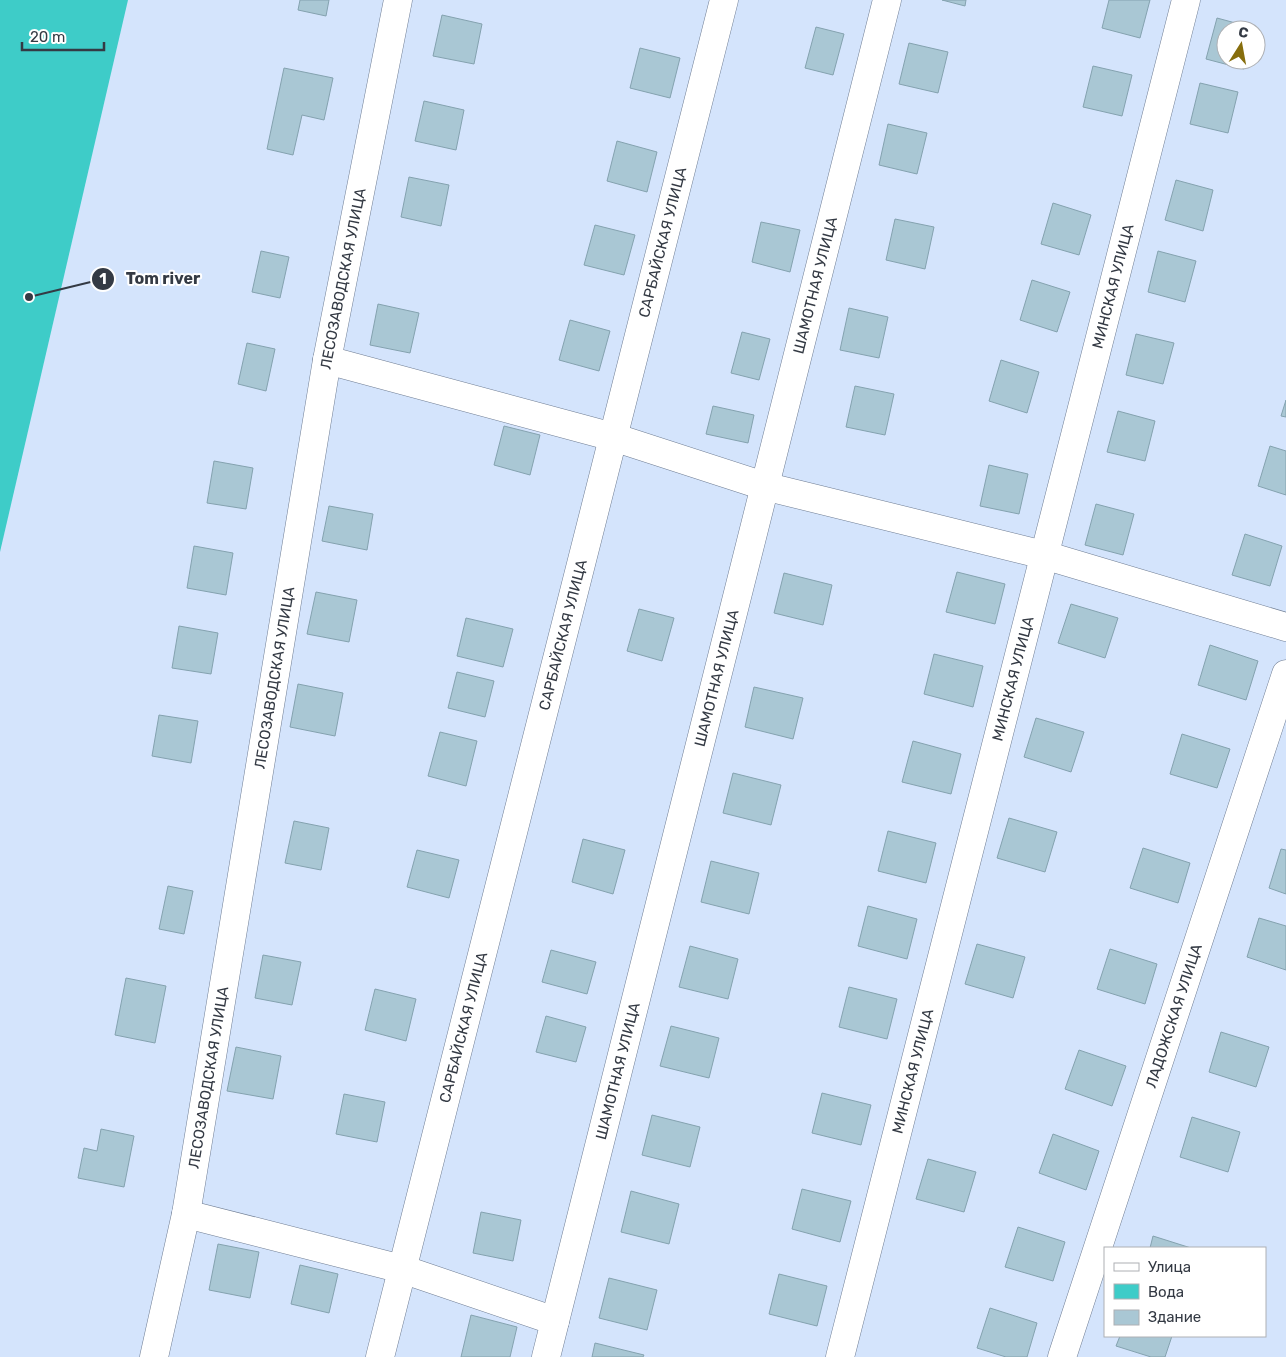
<svg xmlns="http://www.w3.org/2000/svg" width="1286" height="1357" font-family="Rubik,sans-serif">
	<style>
		.water { fill: #3eccc8 }
		.building { fill: #a9c7d4; stroke: #84a2af }
		.lines { fill: none; stroke-linecap: round; stroke-linejoin: round }
		.street-casing { stroke: #6f7d93; stroke-width: 29 }
		.street { stroke: #fff; stroke-width: 28 }
		.labels { text-anchor: middle; dominant-baseline: central; stroke-width: 4; stroke-linejoin: round; paint-order: stroke }
		.street-label { font-size: 15px; fill: #343a44; stroke: #fff }
		.leader { fill: none; stroke: #343a44; stroke-width: 2 }
		.callout-dot { fill: #343a44; stroke: #fff; stroke-width: 2 }
		.mark-label { font-size: 15px; text-anchor: middle; font-weight: bold; fill: #fff }
		.callout-label { font-size: 16px; text-anchor: middle; font-weight: bold; fill: #343a44; stroke: #fff; stroke-width: 4; stroke-linejoin: round; paint-order: stroke }
	</style>
	<rect width="100%" height="100%" fill="#d4e4fc"/>
	<path class="water" d="M0,0H128L0,552Z"/>
	<g class="building">
		<path d="M300,0H329L326,16L298,10Z"/>
		<path d="M942,0H966L965,6Z"/>
		<path d="M1109,0H1150L1140,38L1102,28Z"/>
		<path d="M442,15L482,24L474,64L433,56Z"/>
		<path d="M1217,18L1254,28V30H1226V60H1246L1244,69L1206,59Z"/>
		<path d="M816,27L844,34L833,75L805,68Z"/>
		<path d="M909,43L948,52L938,93L899,84Z"/>
		<path d="M640,48L680,58L670,98L630,88Z"/>
		<path d="M1093,66L1132,75L1122,116L1083,107Z"/>
		<path d="M284,68L333,78L324,120L302,115L293,155L267,149Z"/>
		<path d="M1200,83L1238,92L1228,133L1190,124Z"/>
		<path d="M424,101L464,110L456,150L415,141Z"/>
		<path d="M888,124L927,133L917,174L879,165Z"/>
		<path d="M617,141L657,152L647,192L607,181Z"/>
		<path d="M409,177L449,185L441,226L401,217Z"/>
		<path d="M1176,180L1213,190L1203,231L1165,220Z"/>
		<path d="M1053,203L1091,215L1079,255L1041,244Z"/>
		<path d="M895,219L934,227L925,269L886,260Z"/>
		<path d="M761,222L800,230L790,272L752,262Z"/>
		<path d="M595,225L635,235L624,275L584,265Z"/>
		<path d="M261,251L289,257L280,298L252,292Z"/>
		<path d="M1158,251L1196,261L1185,302L1148,292Z"/>
		<path d="M1032,280L1070,292L1057,332L1020,320Z"/>
		<path d="M378,304L419,313L410,353L370,345Z"/>
		<path d="M849,308L888,317L879,358L840,350Z"/>
		<path d="M570,320L610,331L599,371L559,360Z"/>
		<path d="M742,332L770,339L759,380L731,373Z"/>
		<path d="M1136,334L1174,343L1163,384L1126,375Z"/>
		<path d="M247,343L275,349L266,391L238,384Z"/>
		<path d="M1001,360L1039,372L1027,413L989,401Z"/>
		<path d="M855,386L894,394L885,435L846,427Z"/>
		<path d="M1286,400V417L1281,416Z"/>
		<path d="M713,406L754,415L748,443L706,434Z"/>
		<path d="M1118,411L1155,421L1145,461L1107,452Z"/>
		<path d="M504,426L540,435L530,475L494,465Z"/>
		<path d="M1270,446L1286,451V495L1258,486Z"/>
		<path d="M214,461L253,468L246,509L207,503Z"/>
		<path d="M989,465L1028,474L1019,514L980,506Z"/>
		<path d="M1096,504L1134,514L1123,555L1085,545Z"/>
		<path d="M329,506L373,514L367,550L322,541Z"/>
		<path d="M1245,534L1282,546L1270,586L1232,575Z"/>
		<path d="M194,546L233,553L226,595L187,588Z"/>
		<path d="M957,572L1005,584L995,624L946,612Z"/>
		<path d="M784,573L832,585L823,625L774,613Z"/>
		<path d="M316,592L357,600L349,642L307,634Z"/>
		<path d="M1071,604L1118,618L1105,658L1058,643Z"/>
		<path d="M639,609L674,618L662,661L627,651Z"/>
		<path d="M466,618L513,629L503,667L457,656Z"/>
		<path d="M179,626L218,633L211,674L172,668Z"/>
		<path d="M1210,645L1258,661L1246,700L1198,685Z"/>
		<path d="M934,654L983,666L973,707L924,694Z"/>
		<path d="M457,672L494,681L485,717L448,708Z"/>
		<path d="M298,684L343,693L335,736L290,727Z"/>
		<path d="M754,687L803,698L793,739L745,727Z"/>
		<path d="M159,715L198,721L191,763L152,756Z"/>
		<path d="M1036,718L1084,732L1071,772L1024,757Z"/>
		<path d="M440,732L477,741L466,786L428,776Z"/>
		<path d="M1182,734L1230,749L1217,788L1170,774Z"/>
		<path d="M913,741L961,754L951,794L902,782Z"/>
		<path d="M733,773L781,785L771,825L723,813Z"/>
		<path d="M1009,818L1057,832L1045,872L997,858Z"/>
		<path d="M294,821L329,828L321,870L285,863Z"/>
		<path d="M888,831L936,843L926,883L878,871Z"/>
		<path d="M583,839L625,850L613,894L572,882Z"/>
		<path d="M1143,848L1190,863L1178,903L1130,888Z"/>
		<path d="M1281,849L1286,850V894L1269,888Z"/>
		<path d="M417,850L459,860L449,898L407,887Z"/>
		<path d="M711,861L759,873L749,914L701,902Z"/>
		<path d="M168,886L193,891L184,934L159,929Z"/>
		<path d="M868,906L917,919L907,959L858,946Z"/>
		<path d="M1259,918L1286,926V970L1247,957Z"/>
		<path d="M977,944L1025,957L1013,998L965,984Z"/>
		<path d="M690,946L738,959L728,999L679,987Z"/>
		<path d="M1110,949L1157,964L1145,1004L1097,989Z"/>
		<path d="M551,950L596,962L587,994L542,982Z"/>
		<path d="M263,955L301,962L292,1005L255,998Z"/>
		<path d="M126,978L166,986L155,1043L115,1035Z"/>
		<path d="M849,987L897,999L887,1039L839,1027Z"/>
		<path d="M375,989L416,999L406,1041L365,1030Z"/>
		<path d="M546,1016L586,1027L576,1062L536,1052Z"/>
		<path d="M671,1026L719,1038L709,1078L660,1066Z"/>
		<path d="M1221,1032L1269,1047L1256,1087L1209,1072Z"/>
		<path d="M236,1047L281,1056L273,1099L227,1091Z"/>
		<path d="M1079,1050L1126,1066L1112,1106L1065,1089Z"/>
		<path d="M822,1093L871,1105L861,1145L812,1133Z"/>
		<path d="M344,1094L385,1102L377,1142L336,1134Z"/>
		<path d="M652,1115L700,1127L690,1167L642,1155Z"/>
		<path d="M1192,1117L1240,1132L1228,1172L1180,1157Z"/>
		<path d="M101,1129L134,1136L124,1187L78,1178L84,1148L97,1151Z"/>
		<path d="M1053,1134L1099,1151L1086,1190L1039,1173Z"/>
		<path d="M928,1159L976,1172L964,1212L916,1199Z"/>
		<path d="M802,1189L851,1201L840,1242L792,1229Z"/>
		<path d="M631,1191L679,1204L669,1244L621,1232Z"/>
		<path d="M481,1212L521,1220L513,1261L473,1253Z"/>
		<path d="M1018,1227L1065,1242L1053,1281L1005,1267Z"/>
		<path d="M1153,1236L1191,1248H1150Z"/>
		<path d="M218,1244L259,1252L250,1298L209,1290Z"/>
		<path d="M300,1265L338,1274L329,1313L291,1304Z"/>
		<path d="M779,1274L827,1286L817,1326L769,1314Z"/>
		<path d="M609,1278L657,1290L647,1330L599,1318Z"/>
		<path d="M990,1308L1037,1323L1027,1357H1006L977,1348Z"/>
		<path d="M471,1315L517,1327L510,1357H461Z"/>
		<path d="M1120,1336H1172L1165,1357H1151L1116,1346Z"/>
		<path d="M595,1343L644,1355L643,1357H592Z"/>
	</g>
	<g class="lines">
		<g class="street-casing">
			<g id="street">
				<path d="M327,360L613,437L764,486L1044,555L1286,627"/>
				<path d="M186,1214L402,1269L555,1321"/>
				<path id="s1" d="M154,1357L186,1214L327,360L398,0"/>
				<path id="s2" d="M380,1357L724,0"/>
				<path id="s3" d="M546,1357L887,0"/>
				<path id="s4" d="M840,1357L1186,0"/>
				<path id="s5" d="M1062,1357L1286,674"/>
			</g>
		</g>
		<use href="#street" class="street"/>
	</g>
	<g class="labels">
		<g class="street-label">
			<text stroke="none"><textPath href="#s2" startOffset="1150">САРБАЙСКАЯ УЛИЦА</textPath></text>
			<text stroke="none"><textPath href="#s1" startOffset="1095">ЛЕСОЗАВОДСКАЯ УЛИЦА</textPath></text>
			<text stroke="none"><textPath href="#s3" startOffset="1105">ШАМОТНАЯ УЛИЦА</textPath></text>
			<text stroke="none"><textPath href="#s4" startOffset="1105">МИНСКАЯ УЛИЦА</textPath></text>
			<text stroke="none"><textPath href="#s2" startOffset="745">САРБАЙСКАЯ УЛИЦА</textPath></text>
			<text stroke="none"><textPath href="#s1" startOffset="690">ЛЕСОЗАВОДСКАЯ УЛИЦА</textPath></text>
			<text stroke="none"><textPath href="#s3" startOffset="700">ШАМОТНАЯ УЛИЦА</textPath></text>
			<text stroke="none"><textPath href="#s4" startOffset="700">МИНСКАЯ УЛИЦА</textPath></text>
			<text stroke="none"><textPath href="#s5" startOffset="359">ЛАДОЖСКАЯ УЛИЦА</textPath></text>
			<text stroke="none"><textPath href="#s2" startOffset="340">САРБАЙСКАЯ УЛИЦА</textPath></text>
			<text stroke="none"><textPath href="#s3" startOffset="295">ШАМОТНАЯ УЛИЦА</textPath></text>
			<text stroke="none"><textPath href="#s4" startOffset="295">МИНСКАЯ УЛИЦА</textPath></text>
			<text stroke="none"><textPath href="#s1" startOffset="285">ЛЕСОЗАВОДСКАЯ УЛИЦА</textPath></text>
		</g>
	</g>
	<path class="leader" d="M29 297L103 279"/>
	<g class="callout-dot">
		<circle cx="29" cy="297" r="5"/>
		<circle cx="103" cy="279" r="12"/>
	</g>
	<g class="mark-label">
		<text x="103" y="284">1</text>
	</g>
	<g class="callout-label">
		<text x="163" y="284">Tom river</text>
	</g>
	<rect x="1104" y="1247" width="162" height="90" fill="#ffffff" stroke="#aeb0b4"/>
	<rect x="1114" y="1263" width="25" height="8" fill="#ffffff" stroke="#aeb0b4"/>
	<text x="1148" y="1272" font-size="15" fill="#343a44">Улица</text>
	<rect x="1114" y="1284" width="25" height="15" fill="#3eccc8" stroke="#aeb0b4"/>
	<text x="1148" y="1297" font-size="15" fill="#343a44">Вода</text>
	<rect x="1114" y="1310" width="25" height="15" fill="#a9c7d4" stroke="#aeb0b4"/>
	<text x="1148" y="1322" font-size="15" fill="#343a44">Здание</text>
	<g transform="translate(1241 45) rotate(11)"><circle r="24" fill="#ffffff" stroke="#aeb0b4"/>
	<path d="M0-4L9 19L0 12L-9 19Z" fill="#876e0d"/>
	<text y="-8" font-size="14" font-weight="bold" text-anchor="middle" fill="#343a44">С</text>
	</g>
	<path d="M22 42v8h82v-8" fill="none" stroke="#343a44" stroke-width="2.5"/>
	<text x="30" y="42" font-size="15" fill="#343a44" stroke="#ffffff" stroke-width="4" paint-order="stroke">20 m</text>
</svg>
